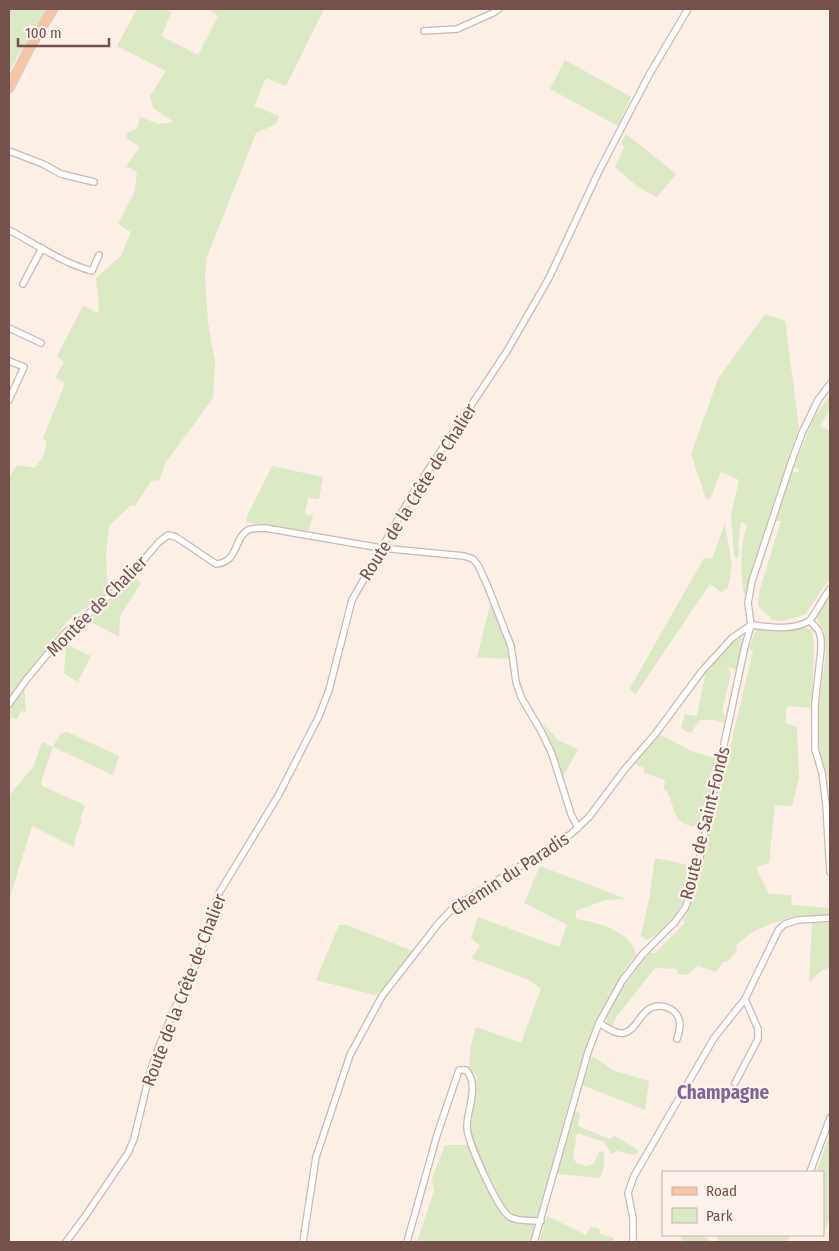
<svg xmlns="http://www.w3.org/2000/svg" width="839" height="1251" font-family="'Fira Sans Condensed',sans-serif">
	<style>
		.green { fill: #dbe9c5 }
		.lines { fill: none; stroke-linecap: round; stroke-linejoin: round }
		.minor-casing { stroke: #cfb7af; stroke-width: 8 }
		.primary-casing { stroke: #d8cecd; stroke-width: 11 }
		.minor { stroke: #fff; stroke-width: 5.5 }
		.primary { stroke: #f7c5a1; stroke-width: 9 }
		.labels { text-anchor: middle; dominant-baseline: central; stroke-width: 4.5; stroke-linejoin: round; paint-order: stroke }
		.street-label { font-size: 18px; fill: #74514b; stroke: #fef3ec }
		.neighbourhood-label { font-size: 19px; font-weight: bold; fill: #7d6797; stroke: #fef3ec }
	</style>
	<rect width="100%" height="100%" fill="#fbefe6"/>
	<g class="green">
		<path d="M9,9H47L18,55L9,73Z"/>
		<path d="M137,9H163L172,12L161,36L198,55L218,16L209,9H324L286,86L266,78L254,106L279,116L276,124L256,133L207,257L205,274L208,322L215,363L213,398L166,462L159,480L151,481L135,506L131,505L109,526L106,558L108,593L67,621L9,698V477L17,465L35,468L44,455L47,442L43,438L65,383L55,378L64,362L57,356L83,306L98,313L99,306L96,278L121,256L131,232L118,224L135,191L137,172L126,166L140,147L126,138L128,132L137,129L140,117L159,124L174,122L153,108L150,96L166,71L117,46Z"/>
		<path d="M565,60L631,97L618,126L550,89Z"/>
		<path d="M626,134L676,174L657,197L638,187L615,167L624,147L621,143Z"/>
		<path d="M765,314L785,321L799,428L771,510L745,597C740,577 740,544 747,525L741,522L738,544L739,555L736,559L734,553L731,516L739,480L721,472L710,499H706L691,454L718,379Z"/>
		<path d="M830,395V409L820,426L830,431V579L820,592L806,614L784,621L773,620L758,606L759,592L781,521H776L791,471L799,473V469L794,467L814,417Z"/>
		<path d="M272,466L323,477L319,499L308,498L305,514L313,516L308,533L246,522L248,514Z"/>
		<path d="M725,523L732,567L728,588L721,592L710,584L635,695L630,688L704,558L712,559Z"/>
		<path d="M135,578L141,583L120,616L119,637L86,619L113,599Z"/>
		<path d="M830,593V787L819,749V705L826,654L824,630L817,620L818,611Z"/>
		<path d="M490,605C502,619 509,641 509,659L477,657Z"/>
		<path d="M803,627L812,630L814,646L812,708L787,706L785,723L797,727L799,778L792,806L775,805L769,863L756,867L769,894L791,895L792,905L830,908V914L791,918L770,924L754,931L736,945L737,951L727,962H723L716,972L698,966L687,975L677,974V969L655,968L617,1016L612,1027L606,1023C608,1003 636,970 649,953H655L685,923L683,920L690,906L700,873L753,651L749,648L756,630L760,628L783,631Z"/>
		<path d="M740,637L744,640L736,670L728,666L731,674L722,712L725,716L724,723L714,720H700L691,732H686L681,727L685,714L697,716L706,671L735,638Z"/>
		<path d="M66,644L91,656L78,682L64,673Z"/>
		<path d="M24,686L26,712L21,711L17,719L10,718L9,741V708Z"/>
		<path d="M543,723L558,740L578,749L563,777Z"/>
		<path d="M67,732L119,756L113,775L53,747L41,782L42,786L82,804L85,807L80,819L82,821L75,838L74,847L32,826L9,900V796L33,767L42,742L53,747L60,734Z"/>
		<path d="M659,734L691,751L718,759L704,823L701,827C696,826 689,826 685,824C670,817 675,798 664,789L665,780L644,773V768L633,763Z"/>
		<path d="M655,858L693,866C685,897 679,926 646,940L641,935L649,899Z"/>
		<path d="M540,866L626,899L605,900L576,911V919C596,922 631,931 636,954C598,1004 582,1057 565,1117C556,1150 547,1183 538,1217C525,1217 516,1217 505,1209L470,1136L477,1076L469,1067L471,1045L476,1027L521,1043L541,989L529,980L471,958L480,946L471,938L478,917L559,947L567,925L524,903Z"/>
		<path d="M830,922V967L821,971L809,982L812,923Z"/>
		<path d="M339,925H347L413,951L381,991L375,995L316,980Z"/>
		<path d="M592,1056L615,1071L649,1081L645,1110L582,1085Z"/>
		<path d="M574,1112L580,1113L578,1126L609,1139L615,1136L639,1151L635,1155L617,1151L612,1154L604,1142L577,1133L573,1156L576,1163L585,1166L594,1164L598,1153L601,1151L604,1153V1166L600,1178L557,1174Z"/>
		<path d="M830,1134V1218L823,1235V1172H816Z"/>
		<path d="M445,1145H469L501,1213L507,1220L532,1224L535,1227L531,1242H417L434,1191L432,1178Z"/>
		<path d="M547,1216L586,1235L590,1227L599,1228L600,1234L614,1238V1242H539Z"/>
		<path d="M681,1235H702L712,1242H682Z"/>
		<path d="M718,1235H790L787,1242H718Z"/>
	</g>
	<g class="lines">
		<g class="minor-casing">
			<g id="minor">
				<path d="M424,31L457,29L493,13L499,9"/>
				<path d="M9,151L43,164L61,174L94,182"/>
				<path d="M9,230C36,244 62,263 92,271L99,255"/>
				<path d="M23,284L42,248"/>
				<path d="M9,328L41,343"/>
				<path d="M9,361L24,367L9,400"/>
				<path d="M810,621L819,631L821,639V650L815,704V749L822,773L826,805L830,872"/>
				<path d="M9,704L26,680L64,634L120,587L159,542L168,535L176,537L216,564C239,562 233,539 248,530C253,528 259,528 265,528L381,548L464,556L473,559L478,565L488,587L511,646L516,682L521,697L541,731L552,754L571,814L578,828"/>
				<path d="M599,1023C606,1027 616,1035 624,1033C636,1030 639,1015 649,1009C660,1002 675,1008 679,1019C681,1026 679,1032 677,1039"/>
				<path d="M735,1083L758,1039V1029L745,999"/>
				<path d="M810,1172L830,1118"/>
				<path d="M66,1242L86,1215L128,1153L134,1139L150,1072L158,1049L174,1010L197,962L219,893L278,796L319,716L329,690L352,600L413,493L507,351L549,278L598,173L649,75L688,9"/>
				<path d="M303,1242L316,1157L350,1055L382,996L438,924L452,909L571,834L589,817L625,769L656,733L702,671L732,638L751,625C769,627 793,631 809,621C814,617 824,596 830,589"/>
				<path d="M407,1242L437,1135L459,1070H466C480,1086 467,1108 467,1127C467,1141 498,1210 510,1217C518,1222 531,1220 541,1221"/>
				<path d="M534,1242L588,1052L599,1023L622,981L642,955L675,922L685,908L690,895L698,866L745,646L751,625L748,603L752,581L790,466L802,433L818,400L830,384"/>
				<path d="M633,1242V1218L628,1193L634,1176L714,1038L745,999L779,929L785,924L798,920L830,918"/>
			</g>
		</g>
		<g class="primary-casing">
			<path id="primary" d="M9,88L29,49L53,9"/>
		</g>
		<use href="#minor" class="minor"/>
		<use href="#primary" class="primary"/>
	</g>
	<g class="labels">
		<g class="street-label">
			<text transform="translate(418 492) rotate(-58)">Route de la Crête de Chalier</text>
			<text transform="translate(97 606) rotate(-45)">Montée de Chalier</text>
			<text transform="translate(705 823) rotate(-76)">Route de Saint-Fonds</text>
			<text transform="translate(510 874) rotate(-33)">Chemin du Paradis</text>
			<text transform="translate(184 990) rotate(-69)">Route de la Crête de Chalier</text>
		</g>
		<g class="neighbourhood-label">
			<text x="723" y="1092">Champagne</text>
		</g>
	</g>
	<rect width="839" height="1251" fill="none" stroke="#74514b" stroke-width="20"/>
	<rect x="662" y="1171" width="162" height="65" fill="#fef3ec" stroke="#c7b2ac"/>
	<rect x="672" y="1187" width="25" height="8" fill="#f7c5a1" stroke="#c7b2ac"/>
	<text x="706" y="1196" font-size="15" fill="#74514b">Road</text>
	<rect x="672" y="1208" width="25" height="15" fill="#dbe9c5" stroke="#c7b2ac"/>
	<text x="706" y="1221" font-size="15" fill="#74514b">Park</text>
	<path d="M18 38v8h91v-8" fill="none" stroke="#74514b" stroke-width="2.5"/>
	<text x="25" y="38" font-size="15" fill="#74514b" stroke="#fef3ec" stroke-width="4" paint-order="stroke">100 m</text>
</svg>
